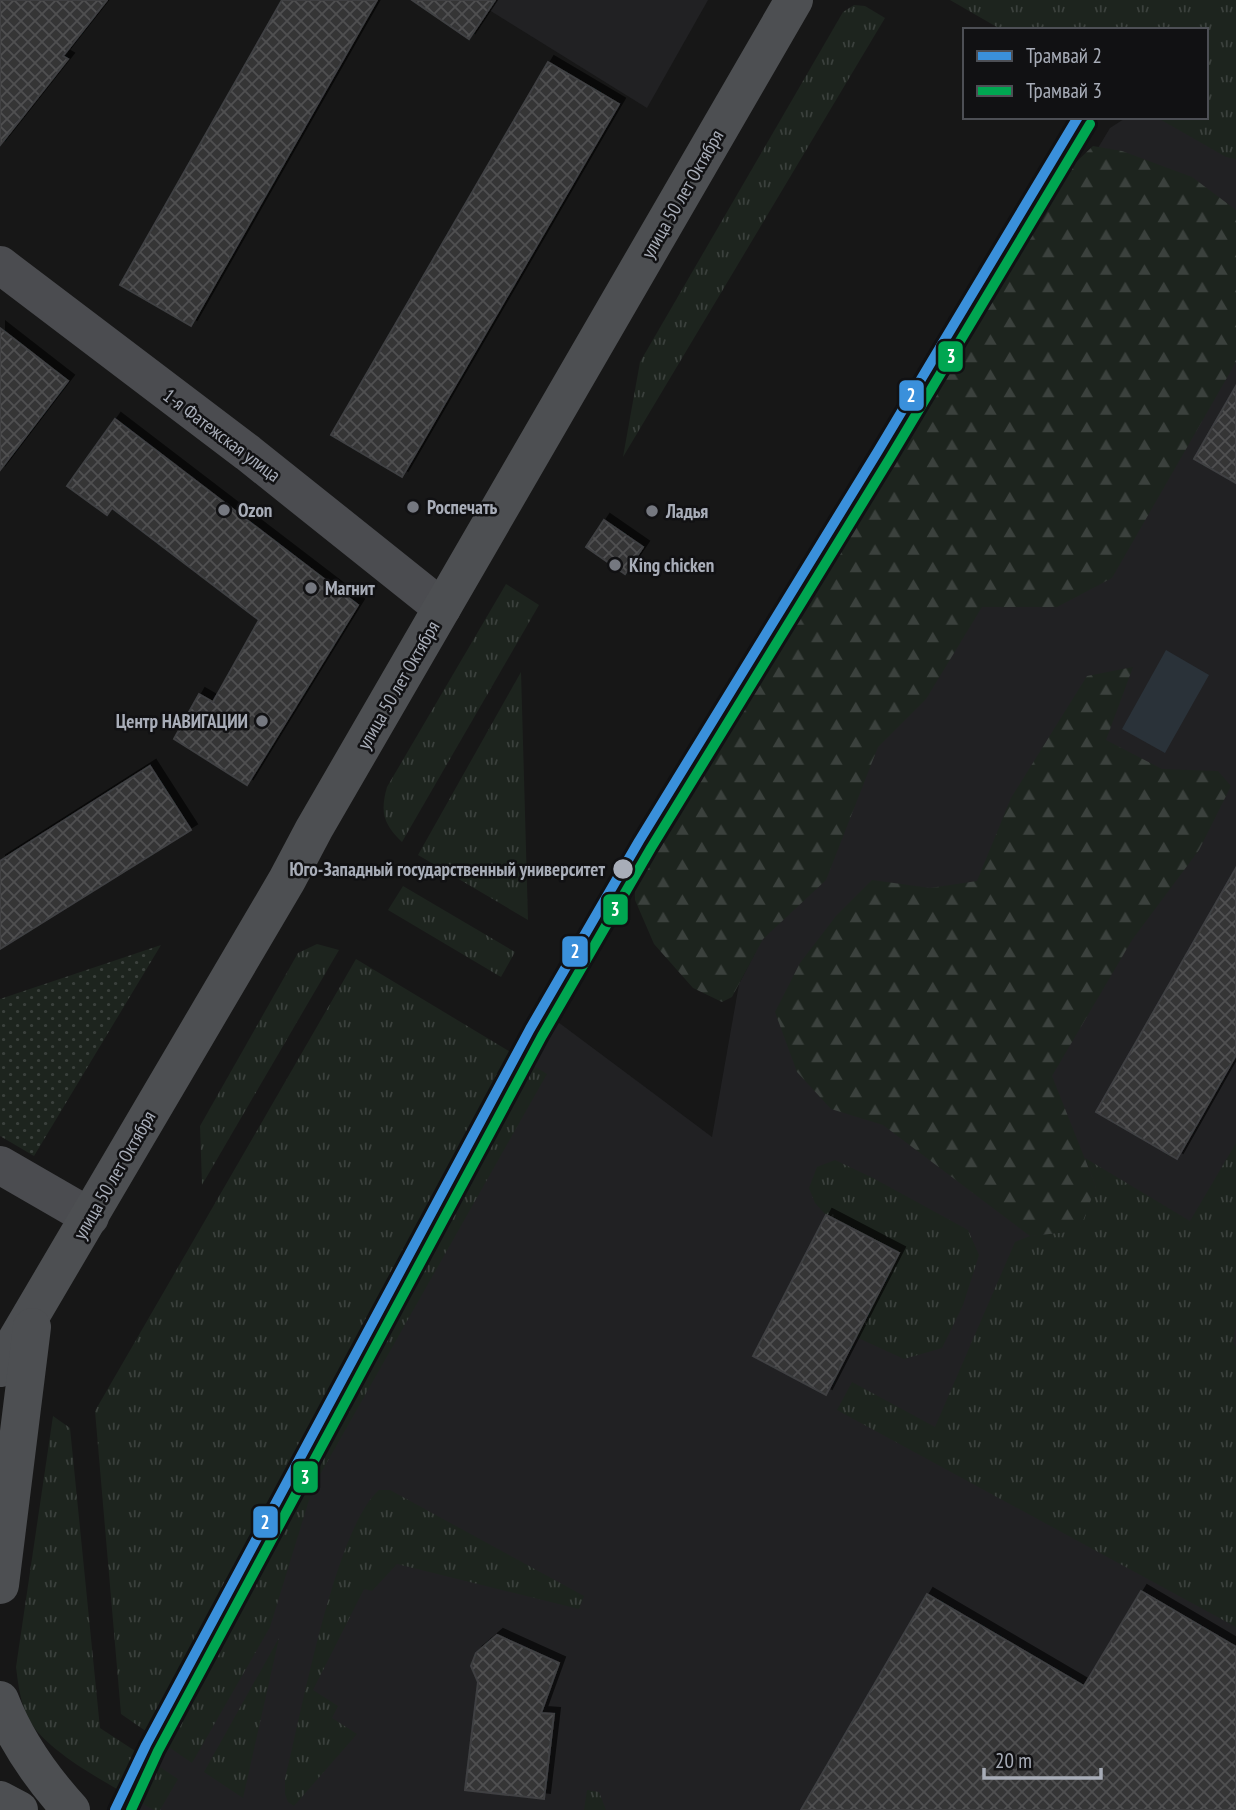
<svg xmlns="http://www.w3.org/2000/svg" width="1236" height="1810" font-family="'PT Sans Narrow',sans-serif">
	<style>
		.built { fill: #212123 }
		.grass { fill: url(#grass-tufts) }
		.forest { fill: url(#forest-firs) }
		.park { fill: url(#park-dots) }
		.water { fill: #2a3239 }
		.building { fill: url(#building-cross-hatch); stroke: #3f4043; stroke-width: 2; filter: url(#shadow) }
		.lines { fill: none; stroke-linecap: round; stroke-linejoin: round }
		.street { stroke: #4b4c50; stroke-width: 38 }
		.primary { stroke: #4d4f52; stroke-width: 38 }
		.tram-1-casing { stroke: #111113; stroke-width: 16 }
		.tram-2-casing { stroke: #111113; stroke-width: 16 }
		.tram-1 { stroke: #3a90db; stroke-width: 10 }
		.tram-2 { stroke: #00a651; stroke-width: 10 }
		.poi-dot { fill: #757880; stroke: #111113; stroke-width: 2.5 }
		.stop-dot { fill: #a8adb8; stroke: #111113; stroke-width: 2.5 }
		.labels { text-anchor: middle; dominant-baseline: central; stroke-width: 5; stroke-linejoin: round; paint-order: stroke }
		.street-label { font-size: 19px; fill: #a8adb8; stroke: #111113 }
		.poi-label { font-size: 19px; font-weight: bold; fill: #a8adb8; stroke: #111113; text-anchor: start }
		.stop-label { font-size: 19px; font-weight: bold; fill: #a8adb8; stroke: #111113; text-anchor: end }
		.line-badge { stroke: #111113; stroke-width: 2.5 }
		.badge-label { font-size: 19px; text-anchor: middle; font-weight: bold; fill: #fff }
	</style>
	<defs>
		<pattern id="grass-tufts" width="24" height="20" patternUnits="userSpaceOnUse" patternTransform="scale(1.75)"><rect width="24" height="20" fill="#1d241e"/><path d="M3 7l-1-3M5 7V3M7 7l1-3M15 17l-1-3M17 17v-4M19 17l1-3" fill="none" stroke="#3b413d"/></pattern>
		<pattern id="forest-firs" width="22" height="20" patternUnits="userSpaceOnUse" patternTransform="scale(1.75)"><rect width="22" height="20" fill="#1d241e"/><path d="M5 1l3.5 6h-7zM16 11l3.5 6h-7z" fill="#3b413d"/></pattern>
		<pattern id="park-dots" width="8" height="8" patternUnits="userSpaceOnUse" patternTransform="scale(1.75)"><rect width="8" height="8" fill="#1d241e"/><path d="M2 2h.1M6 6h.1" fill="none" stroke="#3b413d" stroke-width="1.8" stroke-linecap="round"/></pattern>
		<pattern id="building-cross-hatch" width="8" height="8" patternUnits="userSpaceOnUse" patternTransform="scale(1.75)"><rect width="8" height="8" fill="#353536"/><path d="M0 0l8 8M0 8l8-8" fill="none" stroke="#4f5051"/></pattern>
		<filter id="shadow"><feDropShadow dx="6" dy="-6" stdDeviation="0" flood-color="#0009"/></filter>
	</defs>
	<rect width="100%" height="100%" fill="#171717"/>
	<g class="built">
		<path d="M473,0H708L647,108Z"/>
		<path d="M1236,5V1810H117L558,1022L712,1137L739,984L756,951L669,860L1110,128L1127,117H1206Z"/>
	</g>
	<g class="grass">
		<path d="M950,0H1236V159L1226,157L1156,117H1206V30H1002Z"/>
		<path d="M854,5L865,6L885,18L623,457L640,362L843,12Z"/>
		<path d="M506,584L539,605L402,842C383,824 380,812 387,787Z"/>
		<path d="M521,672L528,920L418,855Z"/>
		<path d="M403,886L515,952L501,977L388,910Z"/>
		<path d="M317,944L339,950L202,1185L200,1126L298,953Z"/>
		<path d="M356,959L547,1074L313,1487L270,1627L192,1763L121,1714L95,1411Z"/>
		<path d="M1236,1143V1325L1233,1342L1236,1347V1627L837,1410L852,1382L935,1427L1015,1242L1030,1236L1079,1230L1096,1187L1085,1158L1190,1221Z"/>
		<path d="M835,1160L873,1178L968,1230L979,1255L963,1305L942,1348L904,1359L856,1337L899,1253L826,1215L815,1203L809,1188L817,1167Z"/>
		<path d="M53,1416L70,1428L100,1728L178,1779L160,1810H154C117,1788 42,1752 26,1714C20,1699 18,1683 16,1667Z"/>
		<path d="M379,1490H390L584,1596L579,1609L397,1564L372,1591L364,1589L313,1690L338,1706L332,1718L357,1734L294,1806L288,1802L285,1794V1779C301,1716 335,1528 379,1490Z"/>
		<path d="M279,1638L243,1798L204,1772Z"/>
		<path d="M587,1790L599,1792L606,1810H584Z"/>
	</g>
	<g class="forest">
		<path d="M1093,146L1122,151L1192,177L1236,210V362L1112,578L1057,607H982L926,699L878,747L826,880L763,939L732,997L722,1002L693,988L654,944L635,900L634,863L1056,181Z"/>
		<path d="M1133,667L1106,740L1162,769L1218,771L1231,786L1199,850L1132,940L1052,1076L1096,1187L1079,1231L1030,1236L883,1125L831,1109L797,1072L775,1012L800,963L836,916L872,880L930,888L977,881L1011,798L1087,676Z"/>
	</g>
	<path class="park" d="M161,945L34,1156L0,1136V999Z"/>
	<path class="water" d="M1166,650L1209,675L1165,753L1122,729Z"/>
	<g class="building">
		<path d="M0,0H107L63,56L68,59L0,145Z"/>
		<path d="M282,0H377L191,326L120,285Z"/>
		<path d="M412,0H495L469,39Z"/>
		<path d="M548,62L619,104L402,477L331,435Z"/>
		<path d="M0,328L68,381L0,470Z"/>
		<path d="M1236,386V483L1194,459Z"/>
		<path d="M115,419L358,605L247,785L174,739L199,694L213,702L259,620L112,508L107,515L67,486Z"/>
		<path d="M604,520L643,547L625,574L586,547Z"/>
		<path d="M150,766L191,830L0,949V861Z"/>
		<path d="M1236,868V1055L1177,1159L1096,1112Z"/>
		<path d="M826,1215L899,1253L826,1395L753,1356Z"/>
		<path d="M1141,1591L1236,1647V1810H801L927,1594L1084,1686Z"/>
		<path d="M497,1635L559,1663L541,1713L554,1714L544,1799L465,1790L478,1682L471,1666L476,1653Z"/>
	</g>
	<g class="lines">
		<g class="street">
			<path d="M0,265L248,453L442,608"/>
			<path d="M0,1165L90,1217"/>
		</g>
		<g class="primary">
			<path d="M0,1368L287,880L314,829L794,0"/>
			<path d="M0,1585L32,1327"/>
			<path d="M0,1700C16,1742 41,1777 71,1810"/>
			<path d="M0,1800L19,1810"/>
		</g>
		<g class="tram-1-casing">
			<path id="tram-1" d="M115,1810L146,1745L530,1029L639,841L878,451L1078,117"/>
		</g>
		<g class="tram-2-casing">
			<path id="tram-2" d="M131,1810L158,1751L542,1036L651,848L890,458L1090,124"/>
		</g>
		<use href="#tram-1" class="tram-1"/>
		<use href="#tram-2" class="tram-2"/>
	</g>
	<g class="poi-dot">
		<circle cx="413" cy="507" r="7"/>
		<circle cx="224" cy="510" r="7"/>
		<circle cx="652" cy="511" r="7"/>
		<circle cx="615" cy="565" r="7"/>
		<circle cx="311" cy="588" r="7"/>
		<circle cx="262" cy="721" r="7"/>
	</g>
	<circle class="stop-dot" cx="623" cy="869" r="11"/>
	<g class="labels">
		<g class="street-label">
			<text transform="translate(682 194) rotate(-60)">улица 50 лет Октября</text>
			<text transform="translate(222 435) rotate(37)">1-я Фатежская улица</text>
			<text transform="translate(398 685) rotate(-60)">улица 50 лет Октября</text>
			<text transform="translate(114 1175) rotate(-60)">улица 50 лет Октября</text>
		</g>
		<g class="poi-label">
			<text x="427" y="507">Роспечать</text>
			<text x="238" y="510">Ozon</text>
			<text x="666" y="511">Ладья</text>
			<text x="629" y="565">King chicken</text>
			<text x="325" y="588">Магнит</text>
			<text x="248" y="721" text-anchor="end">Центр НАВИГАЦИИ</text>
		</g>
		<g class="stop-label">
			<text x="605" y="869">Юго-Западный государственный университет</text>
		</g>
	</g>
	<g class="line-badge">
		<rect x="937" y="340" width="27" height="33" rx="7" fill="#00a651"/>
		<rect x="898" y="379" width="27" height="33" rx="7" fill="#3a90db"/>
		<rect x="602" y="893" width="27" height="33" rx="7" fill="#00a651"/>
		<rect x="561" y="935" width="28" height="33" rx="7" fill="#3a90db"/>
		<rect x="292" y="1460" width="27" height="34" rx="7" fill="#00a651"/>
		<rect x="252" y="1505" width="27" height="34" rx="7" fill="#3a90db"/>
	</g>
	<g class="badge-label">
		<text x="951" y="363">3</text>
		<text x="911" y="402">2</text>
		<text x="615" y="916">3</text>
		<text x="575" y="958">2</text>
		<text x="305" y="1484">3</text>
		<text x="265" y="1529">2</text>
	</g>
	<rect x="963" y="28" width="245" height="91" fill="#111113" stroke="#4d4f55" stroke-width="2"/>
	<rect x="977" y="51" width="35" height="10" fill="#3a90db" stroke="#4d4f55" stroke-width="2"/>
	<text x="1026" y="63" font-size="21" fill="#a8adb8">Трамвай 2</text>
	<rect x="977" y="86" width="35" height="10" fill="#00a651" stroke="#4d4f55" stroke-width="2"/>
	<text x="1026" y="98" font-size="21" fill="#a8adb8">Трамвай 3</text>
	<path d="M984 1768v10h117v-10" fill="none" stroke="#a8adb8" stroke-width="3.5"/>
	<text x="995" y="1768" font-size="21" fill="#a8adb8" stroke="#111113" stroke-width="5" paint-order="stroke">20 m</text>
</svg>
